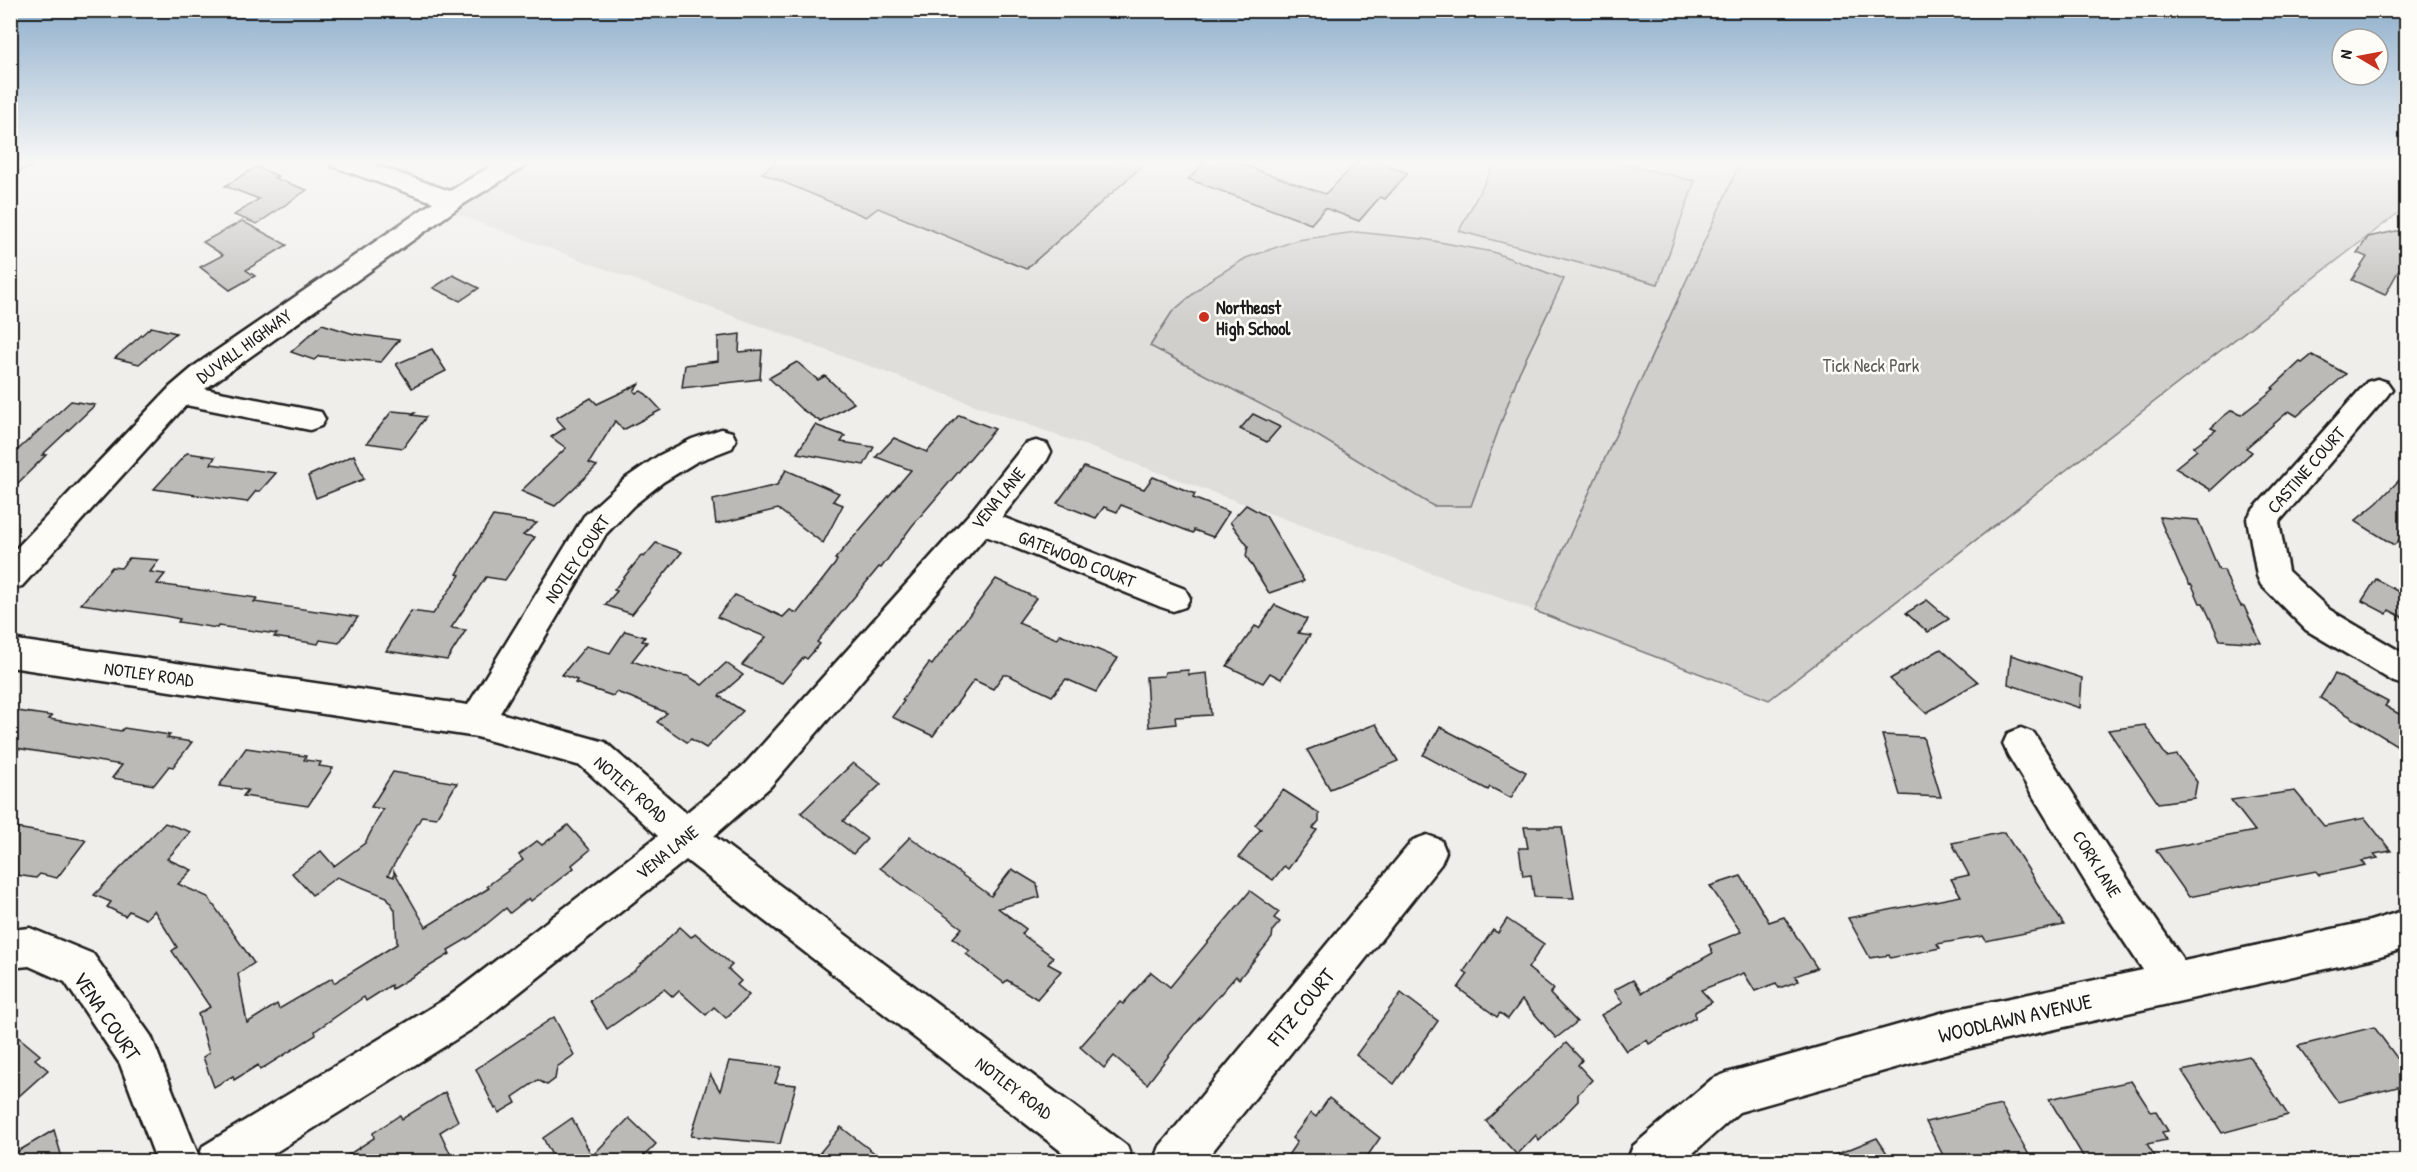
<svg xmlns="http://www.w3.org/2000/svg" width="2417" height="1172" font-family="'Patrick Hand',sans-serif">
	<style>
		.built { fill: #e0deda }
		.green { fill: #d0cfcc; stroke: #767674; stroke-width: 1.5 }
		.building { fill: #bbbab6; stroke: #1c1c1c; stroke-width: 1.5 }
		.lines { fill: none; stroke-linecap: round; stroke-linejoin: round }
		.minor-casing { stroke: #1c1c1c; stroke-width: 5 }
		.minor { fill: #fdfcf7; fill-rule: evenodd }
		.poi-dot { fill: #c8321e; stroke: #fdfcf7; stroke-width: 2 }
		.labels { text-anchor: middle; dominant-baseline: central; stroke-width: 5; stroke-linejoin: round; paint-order: stroke }
		.poi-label { font-size: 18px; font-weight: bold; fill: #1c1c1c; stroke: #fdfcf7; text-anchor: start }
		.street-label { font-size: 18px; fill: #1c1c1c; stroke: #fdfcf7 }
		.park-label { font-size: 18px; fill: #5b5b5a; stroke: #fdfcf7 }
		.near-street-label { font-size: 21px; fill: #1c1c1c; stroke: #fdfcf7 }
	</style>
	<rect width="100%" height="100%" fill="#f0eeea"/>
	<filter id="ink" filterUnits="userSpaceOnUse"><feTurbulence type="fractalNoise" baseFrequency=".0167" numOctaves="2"/><feDisplacementMap in="SourceGraphic" scale="12" xChannelSelector="R" yChannelSelector="G"/><feConvolveMatrix kernelMatrix="1 2 1 2 8 2 1 2 1" color-interpolation-filters="sRGB"/></filter>
	<g filter="url(#ink)">
		<path class="built" d="M524,161H1741L1535,611L445,210Z"/>
		<g class="green">
			<path d="M1496,161H1610L1695,181L1658,284L1459,231Z"/>
			<path d="M1741,161H2406V207L1769,700L1535,611Z"/>
			<path d="M1356,232L1423,239L1493,252L1564,279L1519,373L1471,506H1433L1300,425L1150,346L1172,312L1208,281L1246,258L1297,240Z"/>
		</g>
		<g class="building">
			<path d="M778,161H1148L1026,269L878,208L866,217L762,173Z"/>
			<path d="M1207,161H1232L1325,194L1359,161H1372L1408,173L1385,199L1380,197L1359,221L1325,208L1311,224L1188,179Z"/>
			<path d="M256,167L278,176L274,178L307,190L257,224L234,215L259,199L225,186Z"/>
			<path d="M242,221L287,245L246,270L255,276L230,290L200,267L223,255L203,242Z"/>
			<path d="M2396,231L2406,232V257L2385,295L2352,280L2367,257L2357,253L2368,237Z"/>
			<path d="M453,275L479,288L460,301L433,288Z"/>
			<path d="M322,324L354,334L399,340L381,362L319,356L314,360L291,352Z"/>
			<path d="M151,327L176,333L139,364L115,358Z"/>
			<path d="M740,334L739,352L762,350L760,379L682,388L685,365L718,361V337Z"/>
			<path d="M432,349L446,371L412,388L396,364Z"/>
			<path d="M2312,355L2346,374L2297,416L2289,411L2246,448L2252,452L2211,490L2175,468L2197,450L2193,447L2216,430L2211,428L2224,416L2232,410L2241,415L2274,389L2272,388L2300,362L2302,363Z"/>
			<path d="M797,362L818,380L825,376L854,403L821,422L801,409L769,378Z"/>
			<path d="M639,384L634,391L636,393L641,391L646,394L661,410L623,430L615,421L589,463L597,466L555,506L521,491L566,448L551,437L565,428L556,418L591,398L597,404Z"/>
			<path d="M71,401L95,405L42,455H46L10,491V457Z"/>
			<path d="M392,411L415,413L412,415L426,417L403,448L367,443Z"/>
			<path d="M1253,414L1280,427L1267,442L1240,429Z"/>
			<path d="M959,415L995,429L912,526L881,568L879,567L817,642L820,644L807,659L804,657L782,683L742,665L766,637L717,617L735,595L783,617L790,610L797,613L835,564L837,560L835,559L911,470L876,457L894,438L927,452Z"/>
			<path d="M815,425L845,436L841,442L874,447L864,465L797,453Z"/>
			<path d="M187,453L215,457L211,464L276,473L260,491H256L247,502L154,489Z"/>
			<path d="M354,455L364,479L316,498L308,476Z"/>
			<path d="M1084,467L1144,489L1153,477L1195,494L1193,498L1229,512L1213,537L1194,530L1193,533L1121,505L1117,512L1104,507L1096,518L1057,503Z"/>
			<path d="M786,470L839,493L833,501L843,505L823,543L778,509L716,524L713,500L777,485Z"/>
			<path d="M2406,473V533L2394,545L2355,521L2377,503Z"/>
			<path d="M1246,505L1266,516L1304,581L1269,593L1246,556L1248,546L1230,522Z"/>
			<path d="M493,516L537,523L523,535L535,537L505,580L486,577L451,628L466,630L447,660L386,651L411,611L433,614L460,575L457,574Z"/>
			<path d="M2159,517L2198,520L2219,570H2224L2231,588L2241,606H2244L2261,643L2220,640L2203,603H2200L2192,585L2189,584L2180,567Z"/>
			<path d="M656,543L682,552L632,614L605,605L617,591L614,590L641,556L644,557Z"/>
			<path d="M129,558L159,560L150,572L165,574L157,584L257,598L254,602L358,617L339,643L320,640L318,644L274,637L277,634L218,626L217,628L178,622L180,619L165,616L81,604L112,567L121,568Z"/>
			<path d="M996,579L1036,598L1018,623L1057,639L1060,634L1118,658L1096,692L1066,679L1052,696L1008,675H1003L993,689L974,680L933,736L892,717L904,701L902,700L929,663L932,665Z"/>
			<path d="M2376,579L2406,596V619L2389,610L2387,614L2362,601Z"/>
			<path d="M1927,600L1949,619L1928,632L1906,613Z"/>
			<path d="M1275,605L1307,619L1298,633L1310,635L1281,679L1270,673L1263,683L1227,666L1255,626L1259,628Z"/>
			<path d="M625,631L645,637L642,641L647,642L632,661L667,673L688,676L702,685L726,663L743,675L719,696L743,711L706,748L691,739L687,742L657,722L667,713L630,697L616,692L613,696L575,683L577,680L562,675L586,646L610,653Z"/>
			<path d="M1941,649L1978,682L1926,713L1890,679Z"/>
			<path d="M2011,655L2082,678L2080,708L2008,684Z"/>
			<path d="M1188,670L1189,675L1207,673L1211,715L1175,717L1176,724L1149,727L1146,677L1164,676L1165,672Z"/>
			<path d="M2335,674L2388,702L2385,706L2406,718V751L2320,698Z"/>
			<path d="M10,710L52,716L49,719L121,731L124,728L170,735L167,738L192,742L173,767L169,766L154,785L112,778L122,765L10,747Z"/>
			<path d="M1376,724L1398,761L1330,789L1307,750Z"/>
			<path d="M2145,725L2167,757L2177,755L2197,782L2194,798L2158,803L2108,730Z"/>
			<path d="M1440,727L1526,772L1511,798L1490,787L1488,790L1423,755Z"/>
			<path d="M1882,735L1923,737L1941,797L1900,795Z"/>
			<path d="M246,748L306,756L304,760L321,762L319,766L333,768L308,806L243,796L248,790L219,786Z"/>
			<path d="M853,763L881,784L843,821L867,839L853,854L801,813Z"/>
			<path d="M393,772L457,783L436,818L422,816L388,875L394,877V871L426,927L489,888L487,886L523,860L519,855L537,841L542,845L568,825L590,850L572,865L574,868L531,901L529,898L510,913L506,908L472,936L448,950L450,954L392,989L391,985L366,1001L364,997L315,1031L316,1035L260,1070L258,1065L234,1080L233,1076L214,1087L203,1057L209,1053L198,1014L210,1007L172,951L177,947L154,910L146,919L129,911L125,916L107,907L111,902L94,895L165,823L191,832L167,859L192,870L178,884L208,897L254,963L238,974L247,1023L277,1004L279,1009L332,978L334,983L397,944L395,910L387,897L337,877L312,895L292,873L321,851L334,866L365,843L383,809L371,807Z"/>
			<path d="M1283,790L1319,813V821L1313,828L1317,830L1288,869L1284,866L1273,880L1239,857L1261,829L1255,825Z"/>
			<path d="M2295,791L2324,826L2365,818L2391,851L2374,854L2378,858L2362,861L2366,865L2319,875L2316,871L2189,897L2156,850L2255,831L2231,800Z"/>
			<path d="M10,827L52,834L86,840L57,878L40,874L36,878L10,874Z"/>
			<path d="M1524,827H1562L1574,898L1534,897L1531,875L1523,876L1519,848H1528Z"/>
			<path d="M2004,832L2064,925L1986,941L1983,936L1937,944L1940,948L1890,958L1889,955L1870,958L1848,918L1961,896L1951,879L1969,875L1952,843Z"/>
			<path d="M910,837L991,896L1012,869L1037,884L1040,897L998,908L1026,929L1022,934L1053,957L1048,964L1061,971L1037,999L1007,980L1004,983L966,954L970,951L953,938L962,928L880,868Z"/>
			<path d="M1741,876L1769,922L1784,917L1817,968L1795,976L1799,981L1779,988L1776,983L1755,991L1744,973L1701,990L1712,1002L1695,1012V1018L1649,1044L1647,1040L1626,1051L1601,1015L1623,1003L1614,990L1633,980L1642,993L1713,953L1709,945L1741,932L1710,886Z"/>
			<path d="M1250,891L1279,912L1274,918L1280,922L1273,930L1272,938L1239,979L1236,976L1184,1036L1147,1084L1114,1056L1104,1068L1080,1047L1120,1002L1123,1004L1151,972L1170,987Z"/>
			<path d="M1507,919L1544,944L1528,968L1554,989L1550,994L1577,1022L1556,1038L1522,1000L1508,1019L1500,1013L1497,1017L1458,988L1468,974L1464,971L1493,930L1498,933Z"/>
			<path d="M680,927L691,937L696,934L732,965L728,969L741,981L737,985L749,995L726,1018L714,1007L706,1015L679,991L673,997L664,989L607,1029L590,1001L633,972Z"/>
			<path d="M1401,993L1438,1021L1394,1084L1356,1055Z"/>
			<path d="M554,1017L574,1055L557,1067L555,1079L547,1085L538,1080L513,1097L516,1103L499,1113L497,1108L495,1109L476,1069Z"/>
			<path d="M2374,1027L2406,1070V1085L2338,1102L2298,1046Z"/>
			<path d="M10,1030L40,1055L35,1059L48,1070L10,1104Z"/>
			<path d="M1566,1043L1582,1060L1578,1065L1592,1080L1578,1094V1101L1539,1141L1536,1135L1517,1155L1486,1121Z"/>
			<path d="M2249,1056L2288,1115L2222,1133L2182,1071Z"/>
			<path d="M729,1061L781,1067L775,1083L796,1085L780,1144L691,1136L710,1074L720,1091Z"/>
			<path d="M2131,1081L2151,1112L2156,1111L2168,1131L2162,1132L2166,1140L2147,1144L2158,1161H2107L2103,1154L2084,1158L2049,1099Z"/>
			<path d="M445,1092L458,1121L440,1132L450,1153L438,1161H339L374,1138L373,1133L400,1115L402,1119Z"/>
			<path d="M1329,1098L1380,1138L1364,1161H1284L1297,1142L1292,1138L1311,1113L1316,1117Z"/>
			<path d="M2001,1105L2029,1155L2016,1158L2018,1161H1946L1926,1122Z"/>
			<path d="M572,1118L592,1156L629,1118L656,1144L639,1161H555L543,1138Z"/>
			<path d="M841,1127L860,1142L885,1161H813Z"/>
			<path d="M54,1130L63,1161H10V1156Z"/>
			<path d="M1877,1138L1892,1161H1820Z"/>
		</g>
		<g class="lines">
			<g class="minor-casing">
				<g id="minor">
					<path d="M10,161H33L30,166L10,173Z"/>
					<path d="M329,161H364L450,191L499,161H528L525,166L462,205L205,389L321,412L325,419L321,426L310,430L186,405L22,586L10,590V555L170,387L197,364L433,202L332,166Z"/>
					<path d="M2377,379L2387,382L2392,389L2387,396L2279,522L2288,571L2330,610L2406,655V686L2394,682L2306,630L2261,585L2257,576L2247,519L2252,511L2367,382Z"/>
					<path d="M721,429L732,432L736,440L732,448L696,462L663,482L633,506L606,534L500,713L605,742L686,813L744,765L970,513L1025,444L1036,441L1047,444L1051,452L1047,460L1002,517L1185,589L1190,598L1185,607L1173,611L1161,607L986,536L770,787L714,836L1127,1146L1133,1162H1075L686,860L477,1026L260,1162H157L120,1064L65,982L29,966L10,968V930L30,928L93,954L151,1036L199,1157L203,1146L447,998L658,836L581,766L477,737L10,667V639L468,705L584,516L626,478L658,456L692,439Z"/>
					<path d="M2021,728L2034,733L2125,875L2184,961L2370,921L2406,910V948L2370,959L1948,1053L1739,1112L1683,1162H1627L1633,1146L1712,1079L1727,1073L1948,1011L2143,970L2097,901L2008,755L2003,744L2008,733Z"/>
					<path d="M1427,835L1441,840L1446,852L1441,864L1204,1162H1154L1160,1146L1413,840Z"/>
				</g>
			</g>
			<use href="#minor" class="minor"/>
		</g>
	</g>
	<linearGradient id="sky" x2="0" y2="1"><stop stop-color="#8eafcc"/><stop offset="0.5" stop-color="#f8f7f6"/><stop offset="1" stop-color="#f8f7f6" stop-opacity="0"/></linearGradient>
	<rect width="2417" height="325" fill="url(#sky)"/>
	<circle class="poi-dot" cx="1204" cy="317" r="6"/>
	<g class="labels">
		<g class="poi-label">
			<text x="1216" y="307">Northeast<tspan x="1216" dy="21">High School</tspan></text>
		</g>
		<g class="street-label">
			<text transform="translate(244 346) rotate(-36)">DUVALL HIGHWAY</text>
			<text transform="translate(2306 470) rotate(-49)">CASTINE COURT</text>
			<text transform="translate(998 498) rotate(-51)">VENA LANE</text>
			<text transform="translate(577 559) rotate(-56)">NOTLEY COURT</text>
			<text transform="translate(1077 559) rotate(22)">GATEWOOD COURT</text>
			<text transform="translate(149 674) rotate(8)">NOTLEY ROAD</text>
			<text transform="translate(631 789) rotate(41)">NOTLEY ROAD</text>
			<text transform="translate(667 852) rotate(-39)">VENA LANE</text>
			<text transform="translate(2097 864) rotate(58)">CORK LANE</text>
			<text transform="translate(1014 1088) rotate(37)">NOTLEY ROAD</text>
		</g>
		<g class="park-label">
			<text x="1871" y="365">Tick Neck Park</text>
		</g>
		<g class="near-street-label">
			<text transform="translate(1301 1007) rotate(-51)">FITZ COURT</text>
			<text transform="translate(107 1016) rotate(56)">VENA COURT</text>
			<text transform="translate(2015 1018) rotate(-13)">WOODLAWN AVENUE</text>
		</g>
	</g>
	<rect width="2417" height="1172" fill="none" stroke="#fdfcf7" stroke-width="36"/>
	<rect x="18" y="18" width="2381" height="1136" fill="none" stroke="#1c1c1c" stroke-width="2" filter="url(#ink)"/>
	<g transform="translate(2360 57) rotate(280)"><circle r="28" fill="#fdfcf7" stroke="#a3a29f" stroke-width="1.5"/>
	<path d="M0-4.5L10 22L0 15L-10 22Z" fill="#c8321e"/>
	<text y="-9" font-size="16" font-weight="bold" text-anchor="middle" fill="#1c1c1c">N</text>
	</g>
</svg>
